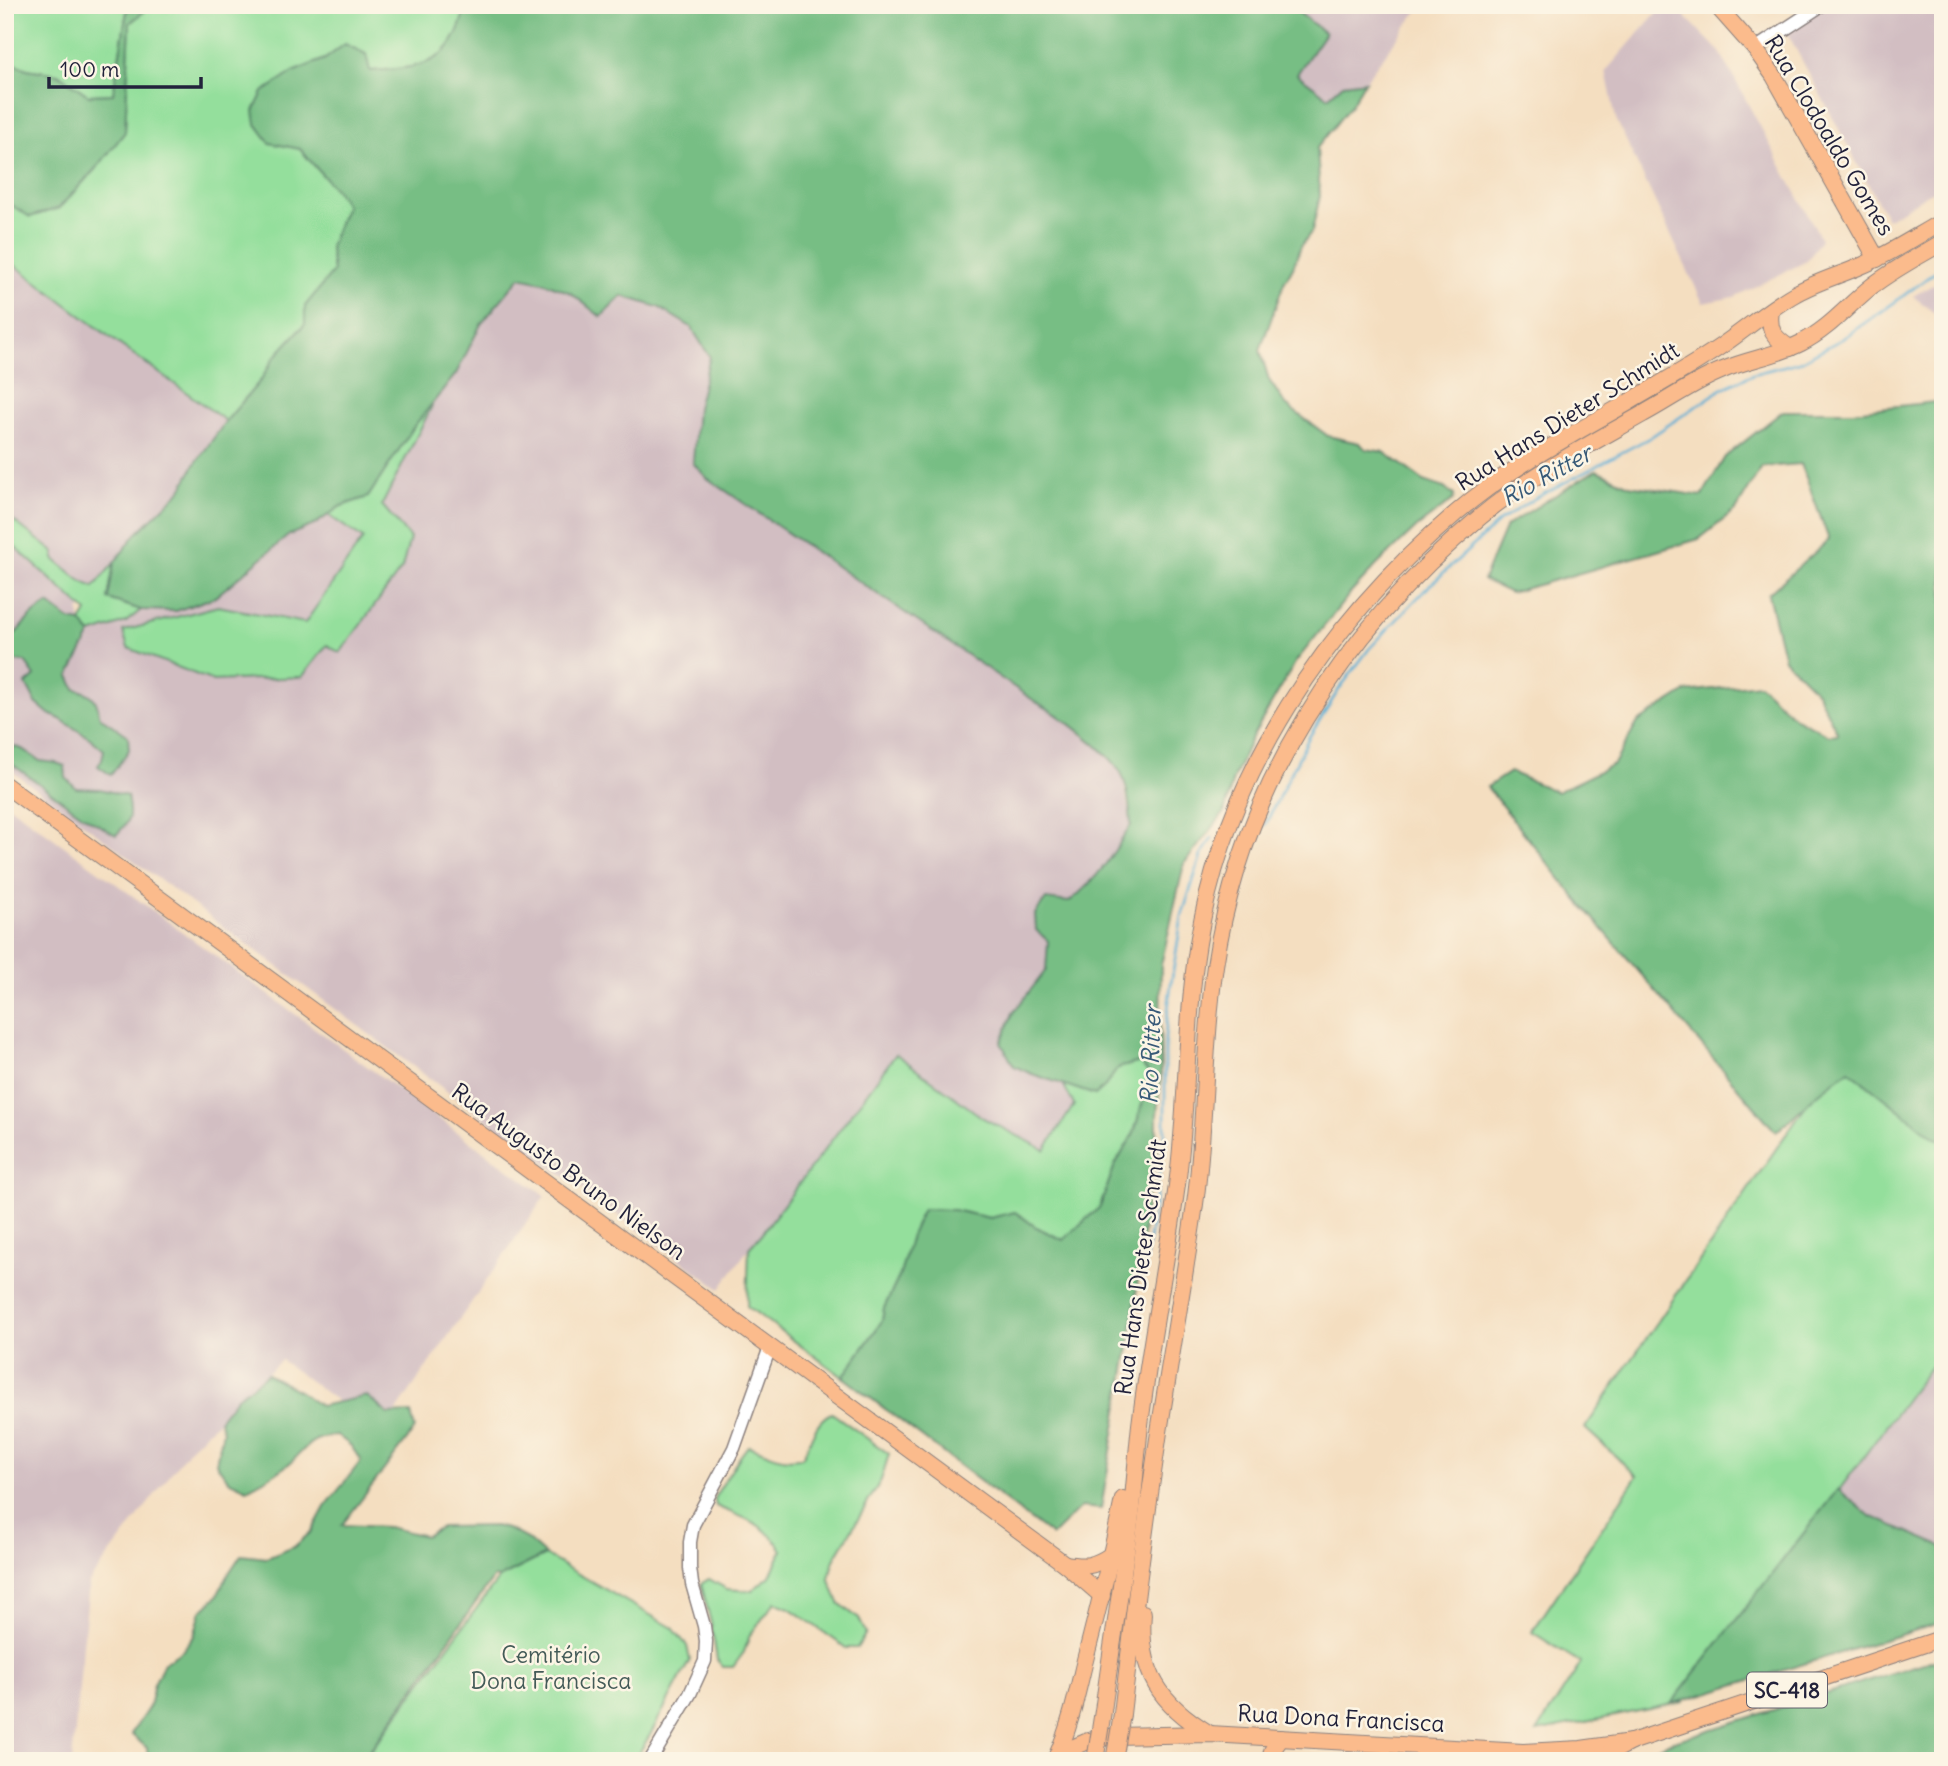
<svg xmlns="http://www.w3.org/2000/svg" width="1948" height="1766" font-family="Delius,sans-serif">
	<style>
		.industrial { fill: #d2bec2 }
		.green { fill: #94df9c; stroke: #5b806c; stroke-width: 2 }
		.forest { fill: #77be84; stroke: #4c7060; stroke-width: 2 }
		.lines { fill: none; stroke-linecap: round; stroke-linejoin: round }
		.stream { stroke: #58add4; stroke-width: 2.5 }
		.minor-casing { stroke: #8b807e; stroke-width: 15 }
		.major-casing { stroke: #8b807e; stroke-width: 18 }
		.minor { stroke: #fff; stroke-width: 12 }
		.major { stroke: #fbbb8c; stroke-width: 16 }
		.major-bridge-casing { stroke: #8b807e; stroke-width: 18; stroke-linecap: butt }
		.major-bridge { stroke: #fbbb8c; stroke-width: 16 }
		.labels { text-anchor: middle; dominant-baseline: central; stroke-width: 5; stroke-linejoin: round; paint-order: stroke }
		.shield { fill: #fcf5e5; stroke: #63616e; stroke-width: 2 }
		.shield-label { font-size: 21px; font-weight: bold; fill: #22223b }
		.street-label { font-size: 23px; fill: #22223b; stroke: #fcf5e5 }
		.park-label { font-size: 23px; fill: #445b58; stroke: #fcf5e5 }
		.water-label { font-size: 24px; font-style: italic; fill: #385a78; stroke: #fcf5e5 }
	</style>
	<rect width="100%" height="100%" fill="#fcf5e5"/>
	<filter id="ink" filterUnits="userSpaceOnUse"><feTurbulence type="fractalNoise" baseFrequency=".0143" numOctaves="2"/><feDisplacementMap in="SourceGraphic" scale="14" xChannelSelector="R" yChannelSelector="G"/><feConvolveMatrix kernelMatrix="1 2 1 2 8 2 1 2 1" color-interpolation-filters="sRGB"/></filter>
	<filter id="wash" filterUnits="userSpaceOnUse"><feTurbulence type="fractalNoise" baseFrequency=".00686" numOctaves="4" result="noise"/><feDisplacementMap in="SourceGraphic" scale="28" xChannelSelector="R" yChannelSelector="G"/><feGaussianBlur stdDeviation="1.57" result="paint"/><feColorMatrix in="noise" values="0 0 0 0 0 0 0 0 0 0 0 0 0 0 0 0 0 1.4 0 .05"/><feComposite in="paint" operator="in"/></filter>
	<g filter="url(#wash)">
		<rect width="100%" height="100%" fill="#f4dec0"/>
		<g class="industrial">
			<path d="M1289,5H1422L1365,81L1343,84L1328,97L1296,74L1325,33Z"/>
			<path d="M1663,5H1674L1720,52L1821,239L1807,261L1734,297L1703,303L1616,119L1606,71Z"/>
			<path d="M1816,5H1943V185L1887,219L1783,25Z"/>
			<path d="M5,258L119,344L226,421L195,464L181,490L136,534L95,588L79,612L81,622L91,633L126,622L141,610L176,611L215,597L290,535L314,525L341,506L415,425L456,374L481,324L520,277L543,282L571,293L601,317L622,296L658,307L691,327L710,357L697,408L693,462L707,478L1036,702L1048,708L1104,752L1122,773L1131,825L1107,863L1089,886L1069,902L1048,941L1046,970L1013,1013L1032,1074L1063,1084L1074,1105L1045,1150L983,1118L896,1054L760,1236L749,1248L720,1289L448,1092L5,766Z"/>
			<path d="M1943,279V320L1913,296Z"/>
			<path d="M5,803L545,1196L381,1433L281,1360L190,1448L89,1582L72,1761H14L5,1742Z"/>
			<path d="M1943,1351V1547L1870,1516L1838,1489Z"/>
		</g>
		<g class="green">
			<path d="M5,5H128L113,94L88,95L58,74L27,69L5,60Z"/>
			<path d="M152,5H466C454,65 423,68 370,71L345,45L325,59L295,71L256,124L270,142L300,149L339,194L346,205L330,247L333,272L305,324L274,358L261,380L226,421L119,344L5,258V201L30,217L59,208L99,165L125,132L130,23Z"/>
			<path d="M430,405L432,406L382,505L410,538L402,568L340,653L327,645L302,677L213,681L128,648L123,631L218,606L305,623L363,539L328,515L341,506L368,497L415,425Z"/>
			<path d="M5,514L54,552V559L81,581L94,587L114,563L108,599L141,610L126,622L91,634L81,622L87,612L5,538Z"/>
			<path d="M1867,1016L1943,1091V1349L1683,1702L1537,1732L1581,1663L1532,1632L1637,1476L1585,1428Z"/>
			<path d="M896,1054L983,1118L1045,1150L1074,1105L1063,1084L1072,1086H1105L1118,1068L1140,1062L1150,1075L1134,1133L1115,1165L1100,1207L1063,1240L1036,1227L1015,1212L990,1218L953,1210L911,1235L900,1275L884,1308L882,1321L843,1377L747,1306L749,1248L760,1236Z"/>
			<path d="M832,1413L889,1454L881,1480L834,1560L829,1578L839,1603L859,1619L866,1633L857,1648H846L804,1618L789,1608L775,1602L750,1635L744,1652L733,1667H723L717,1660L711,1623L701,1584L709,1579L727,1589L751,1591L770,1576L782,1550C763,1521 744,1519 716,1506L714,1498L739,1458L748,1446C768,1452 782,1463 802,1457C811,1442 815,1419 832,1413Z"/>
			<path d="M545,1555L673,1628L687,1646L690,1660L650,1735L634,1761H363L499,1578Z"/>
		</g>
		<g class="forest">
			<path d="M128,5H152L130,23L125,132L99,165L59,208L30,217L5,201V60L27,69L58,74L88,95L113,94Z"/>
			<path d="M466,5H1289L1325,33L1297,74L1328,97L1343,84L1365,81L1351,105L1317,148L1320,196L1312,231L1301,246L1293,267L1284,283L1260,350L1269,380L1286,405L1328,436L1359,443L1366,449L1384,452L1424,481L1444,488L1454,495L1453,500L1417,527L1377,565L1348,596L1295,663L1251,739L1233,779L1224,813L1184,864L1161,965L1160,1032L1161,1075L1157,1115V1153L1147,1199L1132,1329L1101,1509L1081,1507L1052,1536L843,1377L882,1321L884,1308L900,1275L911,1235L923,1209L953,1210L990,1218L1015,1212L1036,1227L1063,1240L1100,1207L1115,1165L1134,1133L1150,1075L1140,1062L1118,1068L1105,1086L1095,1095L1032,1074L1014,1066L1001,1043L1013,1013L1046,970L1048,941L1036,930L1035,914L1046,899L1069,902C1099,878 1111,857 1131,825C1130,810 1128,783 1120,771C1107,750 1059,714 1036,702L707,478L693,463L697,408L710,357L691,327L658,307L622,296L601,317L571,293L543,282L520,277L481,324L456,374L415,425L368,497L341,506L314,525L289,535L215,597L176,611L141,610L108,599L114,563L136,534L181,490L195,464L226,421L261,380L274,358L305,324V306L333,272L330,247L346,205L339,194L300,149L270,143L256,124L254,111L263,92L295,71L325,59L345,44L366,54L370,71C424,68 453,65 466,5Z"/>
			<path d="M1943,401V1140L1935,1138L1849,1070L1818,1094L1776,1132L1576,898L1487,787L1510,772L1557,792L1614,764L1638,722L1685,692L1759,684L1794,717L1828,735L1838,734L1817,692L1784,659L1768,594L1829,540L1801,464L1762,467L1736,510L1699,539L1510,593L1483,580L1506,526L1596,470L1629,485L1702,496L1725,457L1783,411H1853Z"/>
			<path d="M49,604L70,620L81,622L91,634L69,676L75,689C85,692 94,694 97,705C98,708 98,713 100,716C104,722 121,729 128,736L129,750L111,775L98,766L102,759L104,750L91,739L60,719L49,714L36,703L26,684L35,676L25,662L14,661L8,643C20,628 32,612 49,604Z"/>
			<path d="M5,735L9,745L22,749L40,761L56,763L65,766L66,778L76,788L100,789L127,796C131,817 131,820 116,835L82,815L5,759Z"/>
			<path d="M267,1374L299,1391L320,1406L367,1396L388,1414L411,1413L415,1429L342,1525L388,1527L425,1536L441,1527L495,1526L510,1530L527,1539L545,1555L499,1578L494,1577L362,1761H148L147,1748L131,1734L149,1707L154,1684L164,1663L182,1651L194,1636L201,1611L217,1596L229,1573L241,1555L267,1558L294,1547L312,1531L325,1507L361,1461L351,1446L337,1435C303,1439 308,1450 286,1466C274,1475 260,1482 247,1489L228,1480L216,1463L223,1431L219,1420L237,1397Z"/>
			<path d="M1838,1489L1870,1516L1943,1547V1622L1671,1704Z"/>
			<path d="M1943,1657V1761H1626L1671,1742Z"/>
		</g>
		<g class="lines">
			<g class="stream">
				<path d="M1265,825L1309,737L1340,688L1369,649L1424,591L1500,521L1532,500L1649,438L1722,389L1753,374L1799,362L1842,339L1895,302L1943,266"/>
				<path d="M1143,1278L1165,1135V1037L1171,984L1182,916L1201,856L1212,838"/>
			</g>
		</g>
	</g>
	<g filter="url(#ink)">
		<g class="lines">
			<g class="minor-casing">
				<g id="minor">
					<path d="M1755,49L1822,5"/>
					<path d="M650,1761L690,1694L705,1661L706,1641L704,1626L692,1584L690,1568V1542L693,1525L734,1448L770,1347"/>
				</g>
			</g>
			<g class="major-casing">
				<g id="major">
					<path d="M1716,5L1755,49L1774,76L1877,259"/>
					<path d="M1771,310C1768,330 1773,337 1790,348"/>
					<path d="M5,785L1065,1564L1102,1596"/>
					<path d="M1065,1564C1086,1567 1093,1567 1111,1555"/>
					<path d="M1143,1613C1138,1672 1160,1704 1210,1734"/>
					<path d="M1103,1711C1112,1644 1123,1576 1132,1508C1135,1480 1137,1452 1140,1425C1150,1344 1166,1265 1177,1185C1188,1105 1185,1024 1198,943C1225,773 1327,623 1456,513C1508,468 1570,436 1629,402C1661,383 1694,365 1724,344C1747,328 1769,309 1793,295C1815,282 1838,276 1861,266C1890,254 1916,236 1943,221"/>
					<path d="M1122,1714C1133,1620 1145,1525 1159,1432C1171,1356 1184,1280 1195,1204C1206,1125 1203,1045 1215,966C1241,789 1343,631 1480,517C1529,476 1587,446 1643,414C1669,400 1695,381 1723,370C1748,359 1776,356 1801,343C1829,329 1848,305 1872,286C1894,269 1919,256 1943,242"/>
					<path d="M1056,1758C1070,1727 1077,1693 1085,1660C1099,1606 1112,1553 1123,1499"/>
					<path d="M1055,1761L1070,1749L1088,1741L1114,1736L1210,1734L1523,1752L1581,1749L1631,1742"/>
					<path d="M1270,1761L1272,1751L1281,1738"/>
					<path d="M1595,1761L1631,1742L1943,1638"/>
				</g>
			</g>
			<use href="#minor" class="minor"/>
			<use href="#major" class="major"/>
			<g class="major-bridge-casing">
				<g id="major-bridge">
					<path d="M1095,1761L1103,1711"/>
					<path d="M1114,1761L1122,1714"/>
				</g>
			</g>
			<use href="#major-bridge" class="major-bridge"/>
		</g>
	</g>
	<g class="labels">
		<rect class="shield" x="1747" y="1672.5" width="80" height="35" rx="5"/>
		<g class="shield-label">
			<text x="1787" y="1690">SC-418</text>
		</g>
		<g class="street-label">
			<text transform="translate(1830 135) rotate(59)">Rua Clodoaldo Gomes</text>
			<text transform="translate(1567 416) rotate(-32)">Rua Hans Dieter Schmidt</text>
			<text transform="translate(569 1171) rotate(36)">Rua Augusto Bruno Nielson</text>
			<text transform="translate(1140 1267) rotate(-82)">Rua Hans Dieter Schmidt</text>
			<text transform="translate(1341 1718) rotate(3)">Rua Dona Francisca</text>
		</g>
		<g class="park-label">
			<text x="551" y="1654">Cemitério<tspan x="551" dy="26">Dona Francisca</tspan></text>
		</g>
		<g class="water-label">
			<text transform="translate(1546 475) rotate(-29)">Rio Ritter</text>
			<text transform="translate(1150 1055) rotate(-88)">Rio Ritter</text>
		</g>
	</g>
	<rect width="1948" height="1766" fill="none" stroke="#fcf5e5" stroke-width="28"/>
	<path d="M49 77v10h152v-10" fill="none" stroke="#22223b" stroke-width="3.5"/>
	<text x="60" y="77" font-size="21" fill="#22223b" stroke="#fcf5e5" stroke-width="5" paint-order="stroke">100 m</text>
</svg>
